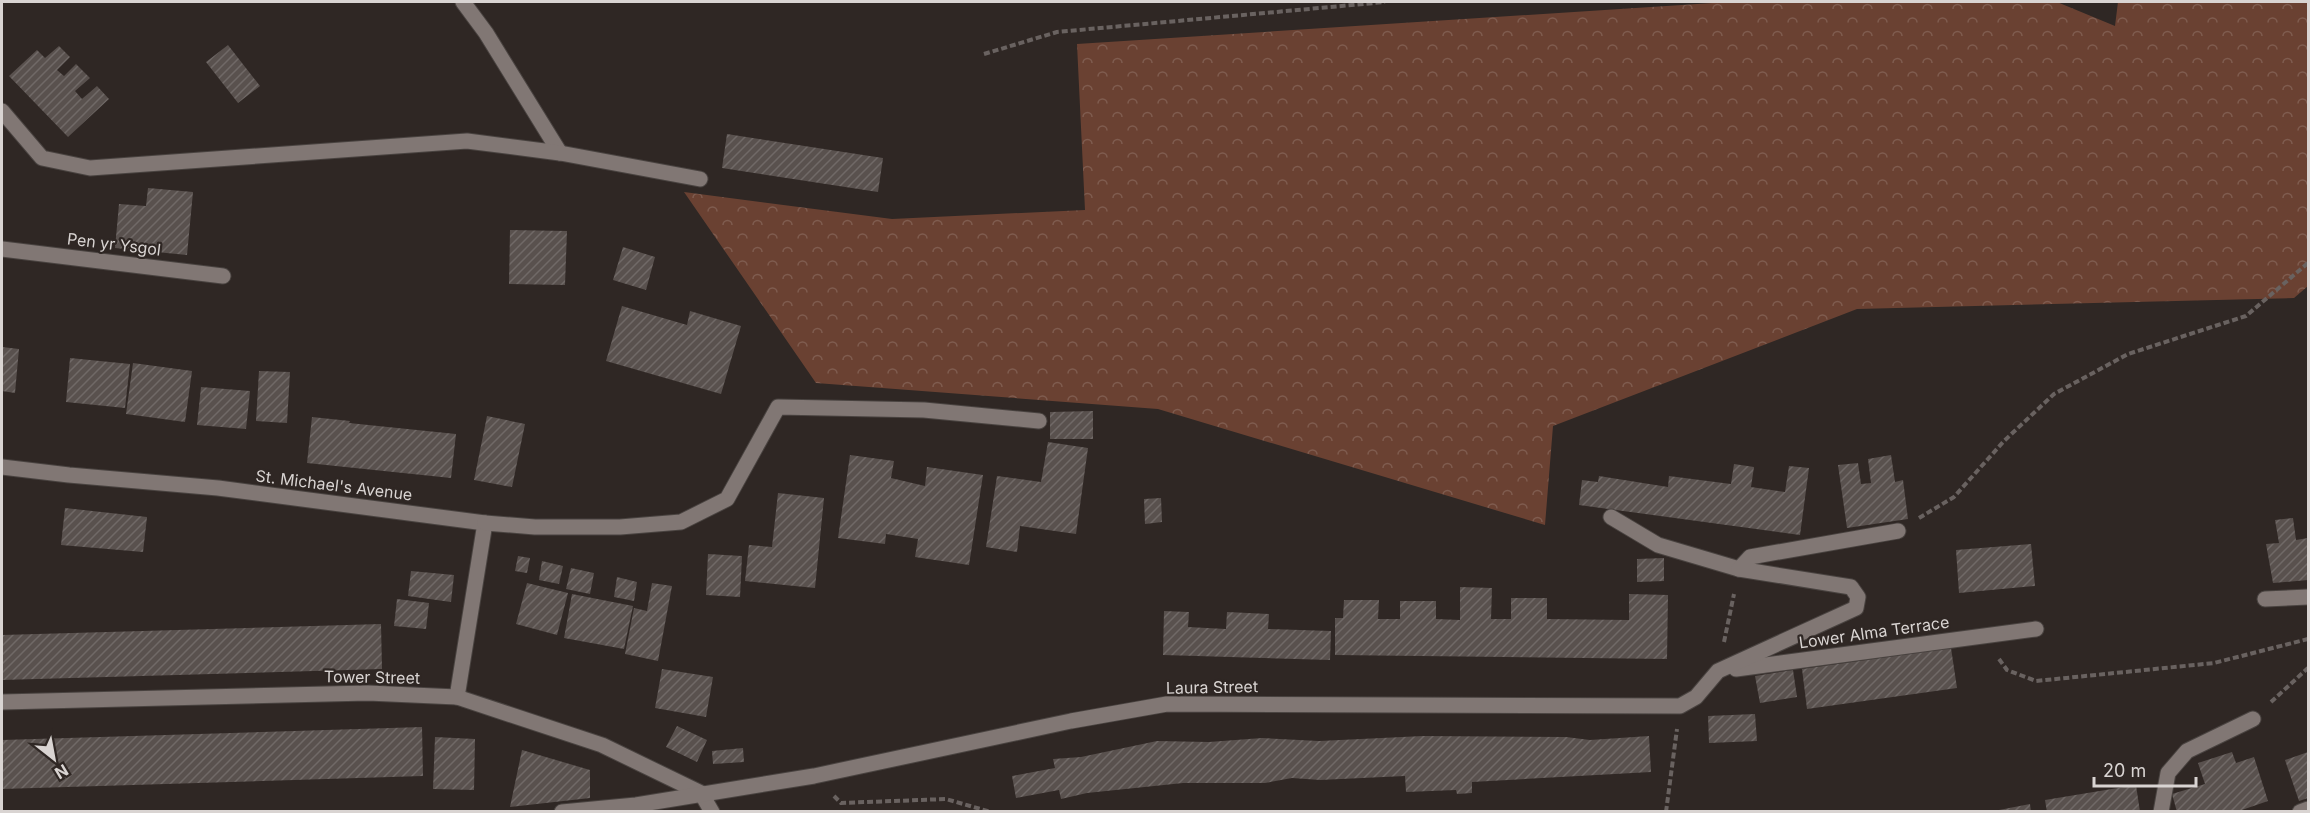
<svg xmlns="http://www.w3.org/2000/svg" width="2310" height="813" font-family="Inter,sans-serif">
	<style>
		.forest { fill: url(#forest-crowns) }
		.building { fill: url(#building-hatch) }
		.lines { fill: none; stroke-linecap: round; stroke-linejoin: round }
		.minor-casing { stroke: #494340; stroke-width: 17 }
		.path { stroke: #696260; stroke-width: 4; stroke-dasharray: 6 3; stroke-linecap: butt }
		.minor { stroke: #817774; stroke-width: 15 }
		.labels { text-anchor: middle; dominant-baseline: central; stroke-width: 4.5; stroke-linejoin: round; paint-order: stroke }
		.street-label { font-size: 16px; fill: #d9d4d2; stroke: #2f2724 }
	</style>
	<defs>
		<pattern id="forest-crowns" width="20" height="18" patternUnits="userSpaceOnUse" patternTransform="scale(1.5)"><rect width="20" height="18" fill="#6a4132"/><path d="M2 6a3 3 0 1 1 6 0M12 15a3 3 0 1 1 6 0" fill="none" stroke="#7f5c4f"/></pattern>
		<pattern id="building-hatch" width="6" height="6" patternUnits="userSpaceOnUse" patternTransform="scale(1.5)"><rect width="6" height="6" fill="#59514e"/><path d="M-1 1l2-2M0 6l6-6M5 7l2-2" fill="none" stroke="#706967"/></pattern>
	</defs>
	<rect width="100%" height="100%" fill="#2f2724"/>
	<path class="forest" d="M1728,2H2057L2115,26L2118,2H2308V286L2294,298L1857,309L1553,426L1545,525L1158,409L816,383L684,192L892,219L1085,210L1077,44Z"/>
	<g class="building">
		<path d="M228,45L260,86L238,103L206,62Z"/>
		<path d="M59,46L70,57L57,70L64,76L76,64L90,78L75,91L82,99L97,86L109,99L68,137L9,76L37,50L45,58Z"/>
		<path d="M727,134L883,158L878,192L722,168Z"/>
		<path d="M148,188L193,192L187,255L115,248L119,204L146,206Z"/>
		<path d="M510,230L567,231L565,285L509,284Z"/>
		<path d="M623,247L655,257L646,290L613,280Z"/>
		<path d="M622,306L687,325L690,311L741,326L721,394L606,361Z"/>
		<path d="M2,347L19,349L15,393L2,391Z"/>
		<path d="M70,358L130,364L125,408L66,402Z"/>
		<path d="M133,363L192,371L185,422L126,414Z"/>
		<path d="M259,371L290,372L287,423L256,421Z"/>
		<path d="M201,387L250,391L246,429L197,425Z"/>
		<path d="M1093,411V439H1050V412Z"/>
		<path d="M487,416L525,424L512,487L474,480Z"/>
		<path d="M312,417L350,421L349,423L456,434L451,478L307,463Z"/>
		<path d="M1048,442L1088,448L1076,534L1020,526L1017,552L986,547L997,476L1041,482Z"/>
		<path d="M850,455L894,461L891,478L925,486L927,467L983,475L969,565L915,557L918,539L886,534L885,544L838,538Z"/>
		<path d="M1891,455L1895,482L1903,480L1908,519L1847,528L1838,465L1858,463L1861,484L1871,483L1868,459Z"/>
		<path d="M1734,464L1754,467L1751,487L1785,492L1789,466L1809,468L1800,535L1579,505L1582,480L1598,482L1599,476L1668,487L1669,476L1731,484Z"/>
		<path d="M778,493L824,498L815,588L745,581L749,545L772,547Z"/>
		<path d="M1161,498L1162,522L1145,524L1144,499Z"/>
		<path d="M65,508L147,517L143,552L61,545Z"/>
		<path d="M2293,518L2296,540L2308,538V580L2273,583L2266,544L2279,543L2275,520Z"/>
		<path d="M2031,544L2035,586L1959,593L1956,550Z"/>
		<path d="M708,554L742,556L740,597L706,595Z"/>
		<path d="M518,556L530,558L527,573L515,571Z"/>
		<path d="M1664,558V581L1637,582V559Z"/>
		<path d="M542,561L563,566L559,584L539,580Z"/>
		<path d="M571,568L594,573L590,594L566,589Z"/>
		<path d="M411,571L454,575L451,602L408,596Z"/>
		<path d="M617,577L637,582L634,601L614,597Z"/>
		<path d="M527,583L568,593L557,635L516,624Z"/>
		<path d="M652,583L672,586L658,661L625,654L634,608L647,611Z"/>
		<path d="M1460,587L1492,588L1491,619H1511V598H1547V619L1629,620V594L1668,595L1667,659L1335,655V618H1343L1344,600H1379L1378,619H1400V601H1436V619L1460,620Z"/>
		<path d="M572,594L633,606L624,649L564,638Z"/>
		<path d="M397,599L429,603L426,629L394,626Z"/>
		<path d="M1164,611L1189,612L1188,627L1226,629L1227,612L1269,614L1268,629L1331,631L1330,660L1163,655Z"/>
		<path d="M381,624L382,669L2,680V635Z"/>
		<path d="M1951,648L1957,688L1807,709L1802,669Z"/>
		<path d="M662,669L713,677L706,717L655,708Z"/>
		<path d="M1793,670L1797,697L1760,703L1755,676Z"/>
		<path d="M1755,714L1757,741L1709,743L1708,716Z"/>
		<path d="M677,726L707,740L697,762L666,747Z"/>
		<path d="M422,727L423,776L2,789V740Z"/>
		<path d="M1423,736L1566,737L1590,740L1649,736L1651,772L1472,782V793L1457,794L1456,790L1406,792L1405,776L1320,780L1292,778L1265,783H1183L1087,793L1061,799L1059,790L1016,798L1012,776L1055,768L1053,759L1081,757L1157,741L1209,742L1262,738L1319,741Z"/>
		<path d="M435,737L475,739L474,790L433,789Z"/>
		<path d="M743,748L744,762L713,764L712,751Z"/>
		<path d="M522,750L590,770V798L510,807Z"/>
		<path d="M2232,752L2236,763L2254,757L2268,801L2236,812H2177L2172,794L2205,784L2198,763Z"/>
		<path d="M2308,752V798L2299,801L2285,760Z"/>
		<path d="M2136,785L2140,812H2047L2045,800Z"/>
		<path d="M2030,804L2031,812H1999V810Z"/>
	</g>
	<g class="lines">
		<g class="minor-casing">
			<g id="minor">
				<path d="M463,2L486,33L560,153"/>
				<path d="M2,111L42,158L90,168L467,141L560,153L700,179"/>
				<path d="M2,249L223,276"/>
				<path d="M2,467L69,475L218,488L485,523L457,697"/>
				<path d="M1611,517L1658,545L1739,569"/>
				<path d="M485,523L535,527H620L681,522L727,499L778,407L924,410L1039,421"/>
				<path d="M2265,599L2308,597"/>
				<path d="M1736,669L2036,629"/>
				<path d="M2,702L368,693L457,697L602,745L701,793L712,812"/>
				<path d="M562,812L636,805L814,776L1071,721L1167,704L1680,706L1696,697L1718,671L1856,608L1858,597L1851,587L1739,569L1750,557L1898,531"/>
				<path d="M2161,812L2168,773L2187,751L2253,719"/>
				<path d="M2300,812L2308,809"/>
			</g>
		</g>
		<g class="path">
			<path d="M984,54L1057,32L1385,2"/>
			<path d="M1919,518L1954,497L2004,441L2054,394L2128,354L2246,316L2308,263"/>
			<path d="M1724,642L1734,594"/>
			<path d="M1999,659L2007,670L2036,681L2214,663L2308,639"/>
			<path d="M2271,702L2308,668"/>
			<path d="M834,796L841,803L946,799L991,812"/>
			<path d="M1666,812L1677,729"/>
		</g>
		<use href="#minor" class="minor"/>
	</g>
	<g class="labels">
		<g class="street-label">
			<text transform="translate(114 244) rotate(7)">Pen yr Ysgol</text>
			<text transform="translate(334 485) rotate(7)">St. Michael's Avenue</text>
			<text transform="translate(1874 632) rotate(-8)">Lower Alma Terrace</text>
			<text transform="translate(372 677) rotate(1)">Tower Street</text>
			<text transform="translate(1212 687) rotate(-1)">Laura Street</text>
		</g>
	</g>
	<rect width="2310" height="813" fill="none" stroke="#d9d4d2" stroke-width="6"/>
	<g transform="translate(54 759) rotate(149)" stroke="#2f2724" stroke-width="4.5" paint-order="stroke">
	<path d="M0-4.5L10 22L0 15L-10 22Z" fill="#d9d4d2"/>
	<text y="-9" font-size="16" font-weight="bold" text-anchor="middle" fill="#d9d4d2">N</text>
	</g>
	<path d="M2094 777v9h102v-9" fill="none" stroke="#d9d4d2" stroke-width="3"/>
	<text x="2103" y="777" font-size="18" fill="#d9d4d2" stroke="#2f2724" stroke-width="4.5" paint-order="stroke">20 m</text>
</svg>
